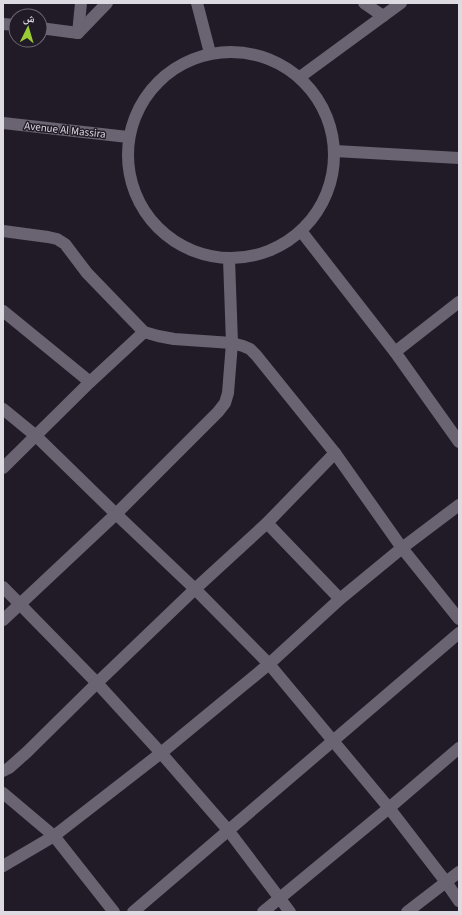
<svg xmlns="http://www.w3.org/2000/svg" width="462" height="915" font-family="'Source Sans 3','Noto Naskh Arabic',sans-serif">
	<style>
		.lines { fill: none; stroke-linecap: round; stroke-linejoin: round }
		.minor { stroke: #6a6371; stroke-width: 12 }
		.labels { text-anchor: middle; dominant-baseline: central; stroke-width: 3; stroke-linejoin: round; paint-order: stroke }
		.street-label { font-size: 11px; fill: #dedae2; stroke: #211b27 }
	</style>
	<rect width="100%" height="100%" fill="#211b27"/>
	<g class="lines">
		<g class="minor">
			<path d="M197,3L210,53"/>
			<path d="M364,3L383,16"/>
			<path d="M3,24L16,25"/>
			<path d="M40,28L78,33"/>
			<path d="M78,33L107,3"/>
			<path d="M78,33L81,3"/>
			<circle cx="231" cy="155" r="103"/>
			<path d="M300,77L401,3"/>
			<path d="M3,123L128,137"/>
			<path d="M335,151L459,158"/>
			<path d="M3,231L48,237L57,239L65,244L87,273L144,332L158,336L174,339L232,343L243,346L250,349L256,355L335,453L402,548L459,619"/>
			<path d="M301,231L395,352L459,442"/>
			<path d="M3,311L90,382"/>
			<path d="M395,352L459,302"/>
			<path d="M3,409L36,436L116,514L195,589L269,664L389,808L446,882L459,901"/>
			<path d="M3,468L90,382L144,332"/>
			<path d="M267,523L340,599"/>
			<path d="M3,587L97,683L161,753L228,830L290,912"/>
			<path d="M3,620L116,514L218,412L225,403L228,393L232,343L229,259"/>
			<path d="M3,771L9,768L27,752L97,683L195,589L267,523L335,453"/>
			<path d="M3,793L54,836L114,912"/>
			<path d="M3,866L54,836L161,753L269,664L340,599L402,548L459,505"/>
			<path d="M133,912L459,633"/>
			<path d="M263,912L389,808L459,748"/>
			<path d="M407,912L459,872"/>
		</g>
	</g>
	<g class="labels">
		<g class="street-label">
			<text transform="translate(65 130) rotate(6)">Avenue Al Massira</text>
		</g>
	</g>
	<rect width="462" height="915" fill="none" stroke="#dedae2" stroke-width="8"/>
	<g transform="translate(28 28) rotate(5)"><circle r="19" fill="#211b27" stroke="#6d6772"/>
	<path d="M0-3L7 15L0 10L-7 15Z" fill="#9acb35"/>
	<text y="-6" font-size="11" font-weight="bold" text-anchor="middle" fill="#dedae2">ش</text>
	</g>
</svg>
